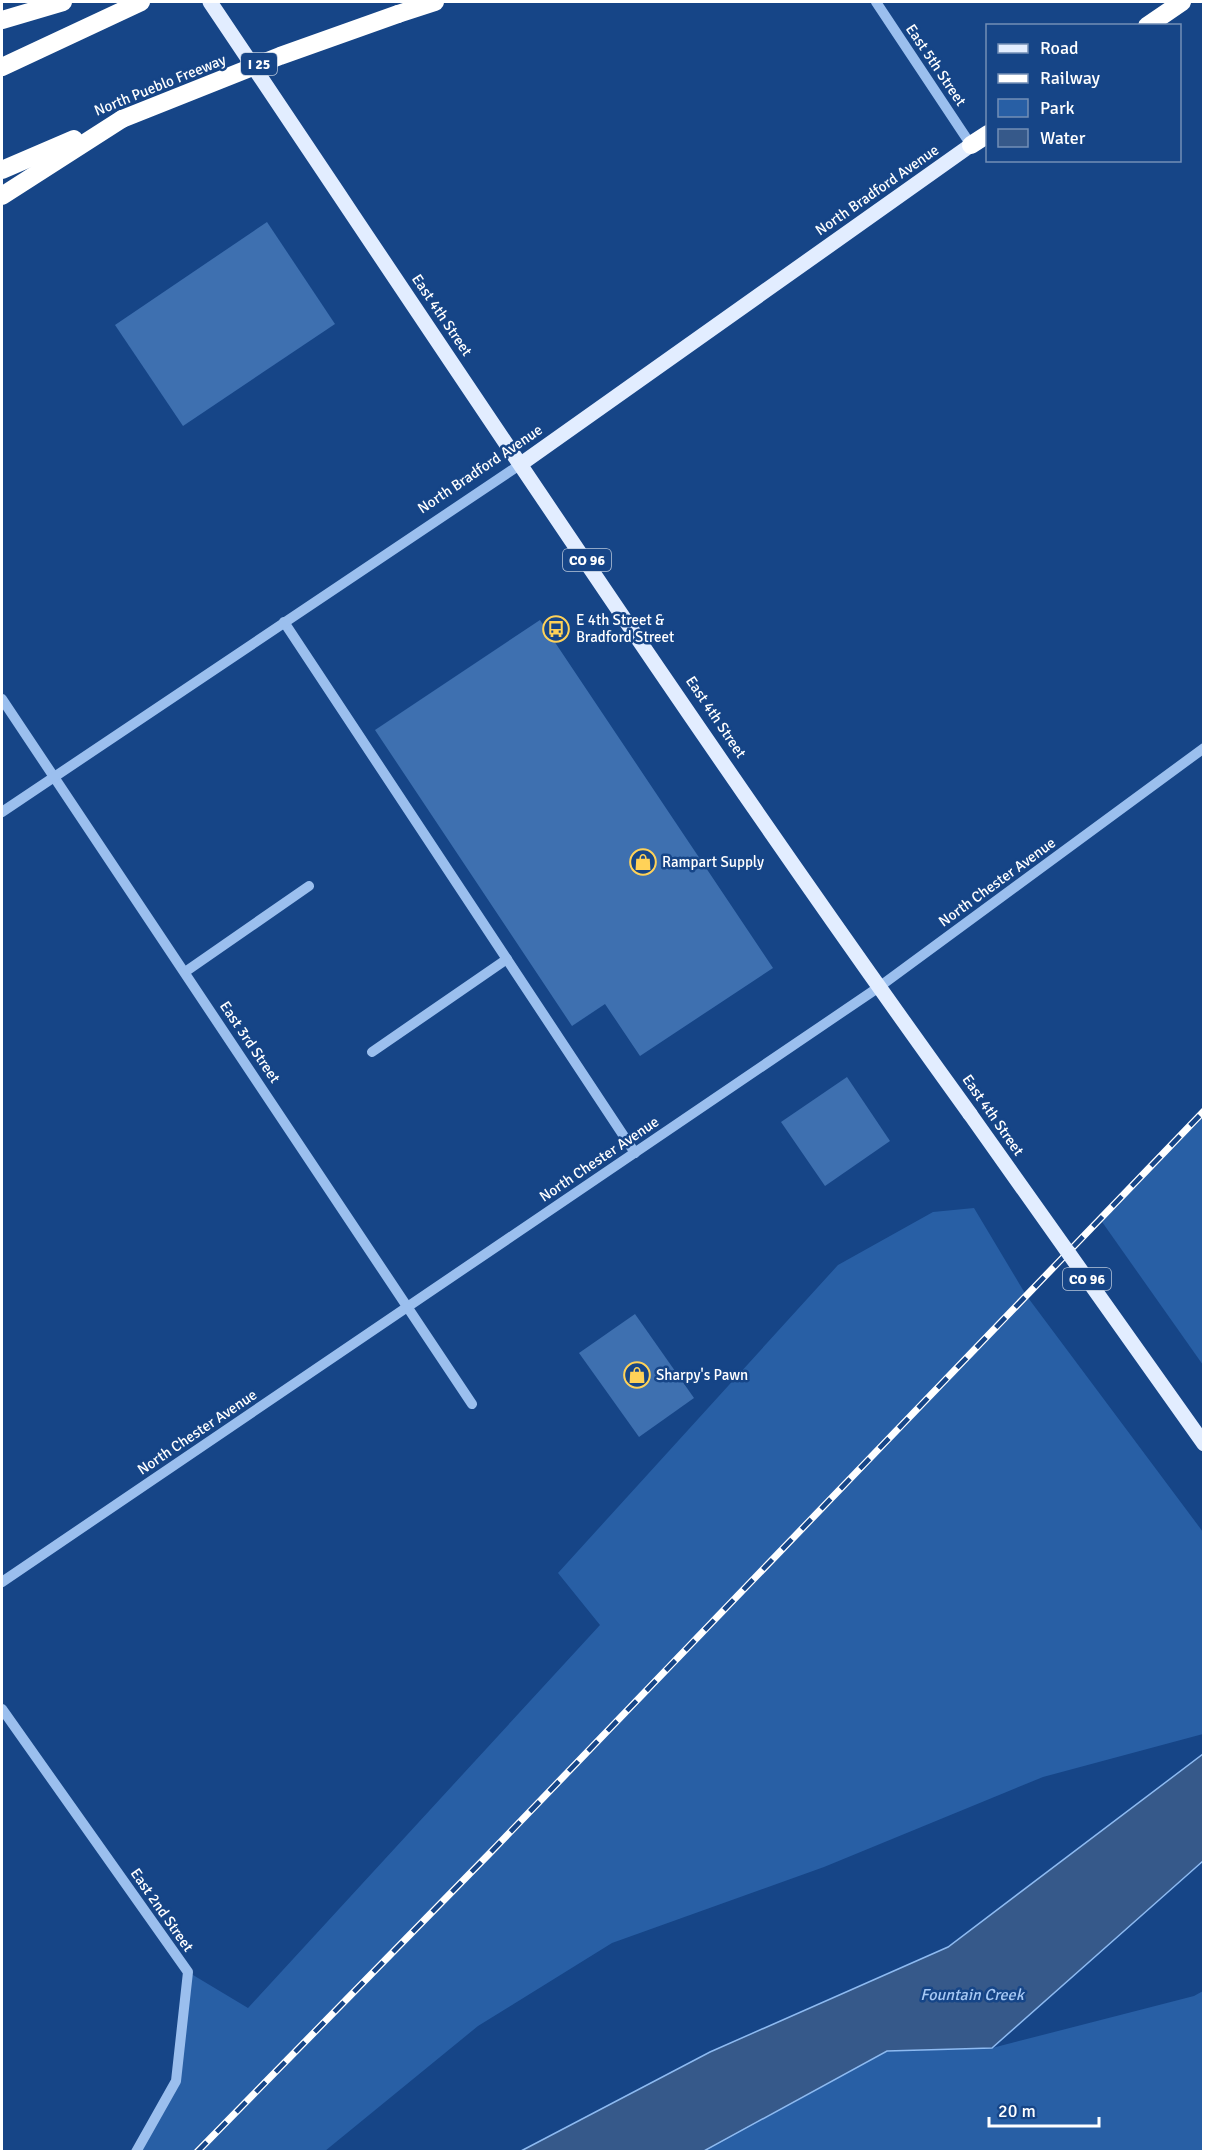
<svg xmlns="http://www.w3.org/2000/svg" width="1205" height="2153" font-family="Signika,sans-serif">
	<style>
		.green { fill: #285fa5 }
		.water { fill: #36598a; stroke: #8dbaf1; stroke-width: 1.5 }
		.building { fill: #3e70b0 }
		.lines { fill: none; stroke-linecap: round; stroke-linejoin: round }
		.minor { stroke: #9bbfee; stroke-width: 10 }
		.major { stroke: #e2edff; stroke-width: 15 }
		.highway { stroke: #fff; stroke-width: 18 }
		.rail-casing { stroke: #fff; stroke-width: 7 }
		.rail { stroke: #164587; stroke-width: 4.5; stroke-dasharray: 14; stroke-linecap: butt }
		.major-bridge { stroke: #e2edff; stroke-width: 15 }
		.highway-bridge { stroke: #fff; stroke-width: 18 }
		.labels { text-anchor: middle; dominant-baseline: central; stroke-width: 5; stroke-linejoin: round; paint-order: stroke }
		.shield { fill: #164587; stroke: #b9c7db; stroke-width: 1.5 }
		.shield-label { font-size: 14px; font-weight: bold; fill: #fff }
		.street-label { font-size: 15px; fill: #fff; stroke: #164587 }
		.poi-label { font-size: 15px; fill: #fff; stroke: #164587; text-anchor: start }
		.water-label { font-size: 16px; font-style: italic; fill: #a7c9f5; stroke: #164587 }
	</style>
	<rect width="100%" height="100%" fill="#164587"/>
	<g class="green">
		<path d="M1203,1111V1365L1100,1219Z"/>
		<path d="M974,1208L1026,1295L1203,1532V1734L1043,1777L824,1867L612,1943L478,2026L325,2151L136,2152L176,2081L188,1972L248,2008L600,1625L558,1573L838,1265L933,1212Z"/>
		<path d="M1203,1991V2151L704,2152L887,2051L992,2048L1194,1996Z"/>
	</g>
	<path class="water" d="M1203,1754V1861L992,2048L887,2051L704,2151H521L710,2052L948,1947Z"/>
	<g class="building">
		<path d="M267,222L335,324L183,426L115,325Z"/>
		<path d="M540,620L773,968L640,1056L605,1004L572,1026L375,730Z"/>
		<path d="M847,1077L890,1141L825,1186L781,1122Z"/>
		<path d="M635,1314L694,1398L639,1437L579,1353Z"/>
	</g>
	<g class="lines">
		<g class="minor">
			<path d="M876,2L971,145"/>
			<path d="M284,622L635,1153"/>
			<path d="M2,699L472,1404"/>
			<path d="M2,812L521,464"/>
			<path d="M185,972L309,886"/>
			<path d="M372,1052L507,959"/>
			<path d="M2,1582L879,987L1204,748"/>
			<path d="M2,1709L188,1972L176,2081L136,2152"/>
		</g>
		<g class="major">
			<path d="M210,2C460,374 707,750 970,1114"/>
			<path d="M521,464L971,145"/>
		</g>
		<g class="highway">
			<path d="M398,14L435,2"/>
			<path d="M2,20L63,2"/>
			<path d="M1147,26L1182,2"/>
			<path d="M2,67L141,2"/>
			<path d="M971,145L988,134"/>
			<path d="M2,170L74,139"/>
			<path d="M2,196L122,119"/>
		</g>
		<g class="rail-casing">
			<path id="rail" d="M197,2152L490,1853L1204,1111"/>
		</g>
		<use href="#rail" class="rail"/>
		<path class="major-bridge" d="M970,1114L1204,1444"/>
		<path class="highway-bridge" d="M122,119L280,56L398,14"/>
	</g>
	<defs>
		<g id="bus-ring" transform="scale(1.35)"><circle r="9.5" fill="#164587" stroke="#ffd258" stroke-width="1.5"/><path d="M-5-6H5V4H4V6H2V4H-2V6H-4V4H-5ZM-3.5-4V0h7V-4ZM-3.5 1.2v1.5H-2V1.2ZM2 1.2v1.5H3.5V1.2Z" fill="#ffd258"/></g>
		<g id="shop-ring" transform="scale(1.35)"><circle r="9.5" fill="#164587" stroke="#ffd258" stroke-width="1.5"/><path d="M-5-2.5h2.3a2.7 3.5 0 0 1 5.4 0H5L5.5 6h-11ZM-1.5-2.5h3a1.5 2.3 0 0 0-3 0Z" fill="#ffd258"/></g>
	</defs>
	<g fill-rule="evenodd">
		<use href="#bus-ring" x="556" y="629"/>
		<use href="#shop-ring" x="643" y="862"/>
		<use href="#shop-ring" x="637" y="1375"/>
	</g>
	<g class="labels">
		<g class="shield">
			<rect x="241" y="53" width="36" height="22" rx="4.5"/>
			<rect x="563" y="549" width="48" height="22" rx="4.5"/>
			<rect x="1063" y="1268" width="48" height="22" rx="4.5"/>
		</g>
		<g class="shield-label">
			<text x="259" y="64">I 25</text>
			<text x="587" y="560">CO 96</text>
			<text x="1087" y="1279">CO 96</text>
		</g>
		<g class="street-label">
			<text transform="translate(936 65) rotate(56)">East 5th Street</text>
			<text transform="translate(160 85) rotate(-22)">North Pueblo Freeway</text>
			<text transform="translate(877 190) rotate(-35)">North Bradford Avenue</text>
			<text transform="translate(442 315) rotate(56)">East 4th Street</text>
			<text transform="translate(480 469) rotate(-34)">North Bradford Avenue</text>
			<text transform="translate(716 717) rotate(56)">East 4th Street</text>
			<text transform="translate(997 882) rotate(-36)">North Chester Avenue</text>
			<text transform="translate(250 1042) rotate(56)">East 3rd Street</text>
			<text transform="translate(993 1115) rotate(55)">East 4th Street</text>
			<text transform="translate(599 1159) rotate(-34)">North Chester Avenue</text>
			<text transform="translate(197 1432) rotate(-34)">North Chester Avenue</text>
			<text transform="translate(162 1910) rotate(55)">East 2nd Street</text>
		</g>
		<g class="poi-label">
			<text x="576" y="620">E 4th Street &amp;<tspan x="576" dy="17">Bradford Street</tspan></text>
			<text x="662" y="862">Rampart Supply</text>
			<text x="656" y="1375">Sharpy's Pawn</text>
		</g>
		<g class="water-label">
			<text x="972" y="1995">Fountain Creek</text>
		</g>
	</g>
	<rect width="1205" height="2153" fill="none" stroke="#ffffff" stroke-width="6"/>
	<rect x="986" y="24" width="195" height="138" fill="#164587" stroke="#738fb7" stroke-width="1.5"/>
	<rect x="998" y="44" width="30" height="9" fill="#e2edff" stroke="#738fb7" stroke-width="1.5"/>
	<text x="1040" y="54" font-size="18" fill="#ffffff">Road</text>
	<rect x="998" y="74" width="30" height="9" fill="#ffffff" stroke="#738fb7" stroke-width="1.5"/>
	<text x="1040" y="84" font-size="18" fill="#ffffff">Railway</text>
	<rect x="998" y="99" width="30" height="18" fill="#285fa5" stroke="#738fb7" stroke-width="1.5"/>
	<text x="1040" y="114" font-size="18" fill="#ffffff">Park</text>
	<rect x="998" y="129" width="30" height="18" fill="#36598a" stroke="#738fb7" stroke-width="1.5"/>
	<text x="1040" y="144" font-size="18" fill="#ffffff">Water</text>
	<path d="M989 2117v9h110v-9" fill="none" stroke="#ffffff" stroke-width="3"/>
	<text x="998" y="2117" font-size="18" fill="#ffffff" stroke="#164587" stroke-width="4.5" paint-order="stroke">20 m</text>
</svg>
